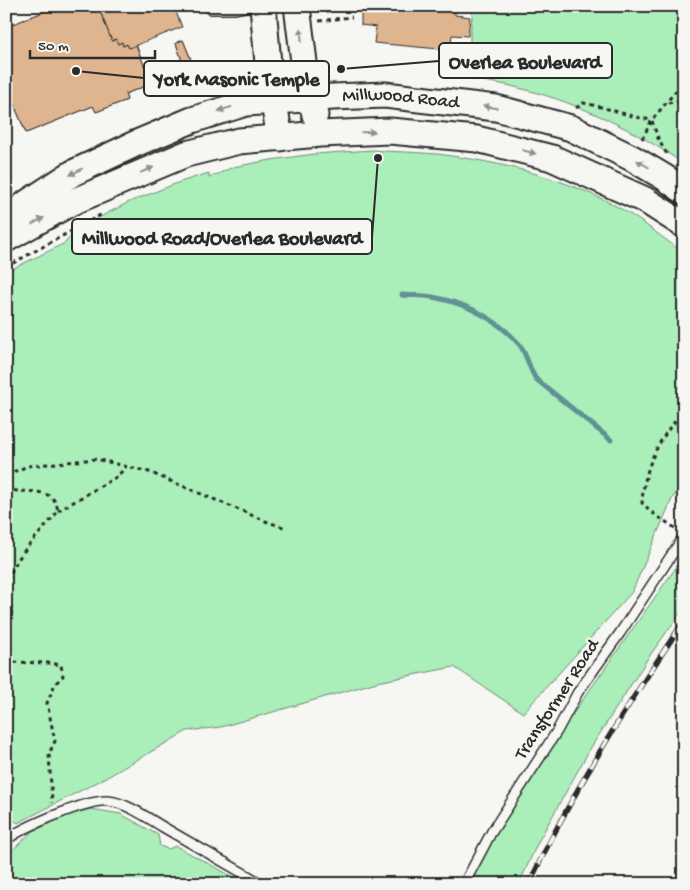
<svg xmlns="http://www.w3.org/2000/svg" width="690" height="890" font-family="'Gochi Hand',sans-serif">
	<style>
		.green { fill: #aaeeb9; stroke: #6a8c72 }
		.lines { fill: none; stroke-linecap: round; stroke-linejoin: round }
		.stream { stroke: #609194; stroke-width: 5 }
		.building { fill: #deb58f; stroke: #2b2b2b; fill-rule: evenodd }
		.service-casing { stroke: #2b2b2b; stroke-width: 12 }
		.secondary-casing { stroke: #2b2b2b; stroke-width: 29 }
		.path { stroke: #2b2b2b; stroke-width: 3; stroke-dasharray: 4 4; stroke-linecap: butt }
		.service { stroke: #f6f6f2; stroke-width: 9 }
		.secondary { stroke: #f6f6f2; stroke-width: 25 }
		.rail-casing { stroke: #2b2b2b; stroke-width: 5.5 }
		.rail { stroke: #f6f6f2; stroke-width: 4; stroke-dasharray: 11; stroke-linecap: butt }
		.oneway { fill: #90908e }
		.labels { text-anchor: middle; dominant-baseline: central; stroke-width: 4.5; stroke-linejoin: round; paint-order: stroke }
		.street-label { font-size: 19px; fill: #2b2b2b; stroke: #f6f6f2 }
		.leader { fill: none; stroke: #2b2b2b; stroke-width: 2 }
		.callout-dot { fill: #2b2b2b; stroke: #f6f6f2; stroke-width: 2 }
		.callout { fill: #f6f6f2; stroke: #2b2b2b; stroke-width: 2 }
		.callout-label { font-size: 20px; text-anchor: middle; font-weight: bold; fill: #2b2b2b }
	</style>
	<rect width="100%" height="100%" fill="#f6f6f2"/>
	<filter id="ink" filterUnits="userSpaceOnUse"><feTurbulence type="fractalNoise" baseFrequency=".02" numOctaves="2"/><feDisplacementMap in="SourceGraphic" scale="10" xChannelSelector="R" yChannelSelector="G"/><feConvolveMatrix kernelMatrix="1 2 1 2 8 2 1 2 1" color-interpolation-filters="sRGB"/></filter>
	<g filter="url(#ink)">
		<g class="green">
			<path d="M473,6H684V164C635,130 581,104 523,89C506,84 488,82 470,79V37Z"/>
			<path d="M372,150C393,152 415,152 437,154C501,162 568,178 625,211C645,223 664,239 684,253V481L672,499L632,592L523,713L454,667L377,682L221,727L187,731L109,776L18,823L6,816V272L65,243L77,229L129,202L180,182L209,173V178L233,167L271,160L314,154Z"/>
			<path d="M684,556V608L648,658L590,749L538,842L519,884H462L494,826Z"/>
			<path d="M91,809L121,814L158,835L160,846L168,849L176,846L246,884H6V856L32,832L66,815Z"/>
		</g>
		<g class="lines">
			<path class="stream" d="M402,295C413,296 425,295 437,298C468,304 498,320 519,344C527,354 529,369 536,379L611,440"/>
		</g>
		<g class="building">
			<path d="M58,6H98L112,41L116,39L118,44L122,42L123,46L127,44L129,48L136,45L148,75L182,61L176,43L183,40L194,67L125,94L127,100L96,112L93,106L26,133L6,85V27ZM35,93L44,117L28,123L19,99Z"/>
			<path d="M58,6H98L112,41L116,39L118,44L122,42L123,46L127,44L129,48L136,45L148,75L182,61L176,43L183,40L194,67L125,94L127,100L96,112L93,106L26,133L6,85V27Z"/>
			<path d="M98,6H179L177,7L179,11L176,12L182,27L129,48L127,44L123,46L122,42L118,44L116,39L112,41Z"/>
			<path d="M361,6H455V15L470,17L468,36L452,35L450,50L374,43L376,27L361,25Z"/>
		</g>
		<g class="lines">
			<g class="service-casing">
				<g id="service">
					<path d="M208,6L211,9H234L249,6"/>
					<path d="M6,840C23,827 88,799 108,801C125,802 148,818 163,827C196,846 229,865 262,884"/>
					<path d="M464,884L491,833L557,731L578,692L620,633L684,536"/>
				</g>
			</g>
			<g class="secondary-casing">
				<g id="secondary">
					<path d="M263,6L269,75L280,138"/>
					<path d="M297,6L305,70L315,115"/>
					<path id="s1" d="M6,220L27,203L73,173L137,143L192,120L246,103L333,97L385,95L496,108L571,128L632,158L664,177L684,191"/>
					<path d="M6,239L70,203L186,154L239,141L320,134L390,131L477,139L552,158L645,200L684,225"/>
				</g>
			</g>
			<g class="path">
				<path d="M319,21L352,17"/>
				<path d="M668,103L684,100"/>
				<path d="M576,108L583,103C607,107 629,117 652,120"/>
				<path d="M652,121L659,141L667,154"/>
				<path d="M642,139L652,120L684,81"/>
				<path d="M6,267L104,213"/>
				<path d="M6,475L28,466L96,459L149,472L268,522L286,528"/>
				<path d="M6,489C25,495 54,484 58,511C38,538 17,551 6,585"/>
				<path d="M58,511L118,476L126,466"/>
				<path d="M675,528L654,514L642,503C644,468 659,436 684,412"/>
				<path d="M6,597L12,608L11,615L6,621"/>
				<path d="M6,662L50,663L61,665L63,676L55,684L47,703L55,741L49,754L52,803"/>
			</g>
			<use href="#service" class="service"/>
			<use href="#secondary" class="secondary"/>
			<g class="rail-casing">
				<path id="rail" d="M529,884C572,792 627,705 684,621"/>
			</g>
			<use href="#rail" class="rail"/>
		</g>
		<defs><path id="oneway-solid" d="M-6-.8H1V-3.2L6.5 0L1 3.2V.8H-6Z" transform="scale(1.25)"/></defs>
		<g class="oneway">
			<use href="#oneway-solid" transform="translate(301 35) rotate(-97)"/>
			<use href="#oneway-solid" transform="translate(490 107) rotate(-170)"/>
			<use href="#oneway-solid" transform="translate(225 109) rotate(163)"/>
			<use href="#oneway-solid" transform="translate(368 132) rotate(-2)"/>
			<use href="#oneway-solid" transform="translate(529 152) rotate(15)"/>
			<use href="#oneway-solid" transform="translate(643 164) rotate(-150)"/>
			<use href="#oneway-solid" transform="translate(147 170) rotate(-23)"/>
			<use href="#oneway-solid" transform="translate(76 172) rotate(152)"/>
			<use href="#oneway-solid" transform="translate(38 221) rotate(-29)"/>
		</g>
	</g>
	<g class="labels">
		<g class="street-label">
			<text stroke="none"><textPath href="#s1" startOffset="424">Millwood Road</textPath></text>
			<text transform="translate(558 700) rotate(-57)">Transformer Road</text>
		</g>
	</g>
	<path class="leader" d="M341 69L439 61M76 71L144 78M378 158L372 237"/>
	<g class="callout-dot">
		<circle cx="341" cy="69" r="5"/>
		<circle cx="76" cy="71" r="5"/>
		<circle cx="378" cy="158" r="5"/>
	</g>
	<g class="callout">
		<rect x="439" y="43" width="173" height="35" rx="5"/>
		<rect x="144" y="61" width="185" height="35" rx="5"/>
		<rect x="72" y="219" width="300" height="35" rx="5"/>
	</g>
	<g class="callout-label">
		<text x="525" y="68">Overlea Boulevard</text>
		<text x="237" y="85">York Masonic Temple</text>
		<text x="222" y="244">Millwood Road/Overlea Boulevard</text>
	</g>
	<rect width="690" height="890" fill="none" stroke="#f6f6f2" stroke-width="25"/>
	<rect x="12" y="12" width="665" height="865" fill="none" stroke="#2b2b2b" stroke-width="2" filter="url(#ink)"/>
	<path d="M30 50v8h125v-8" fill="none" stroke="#2b2b2b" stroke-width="2.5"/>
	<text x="38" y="50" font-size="15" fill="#2b2b2b" stroke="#f6f6f2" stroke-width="4" paint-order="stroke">50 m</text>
</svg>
